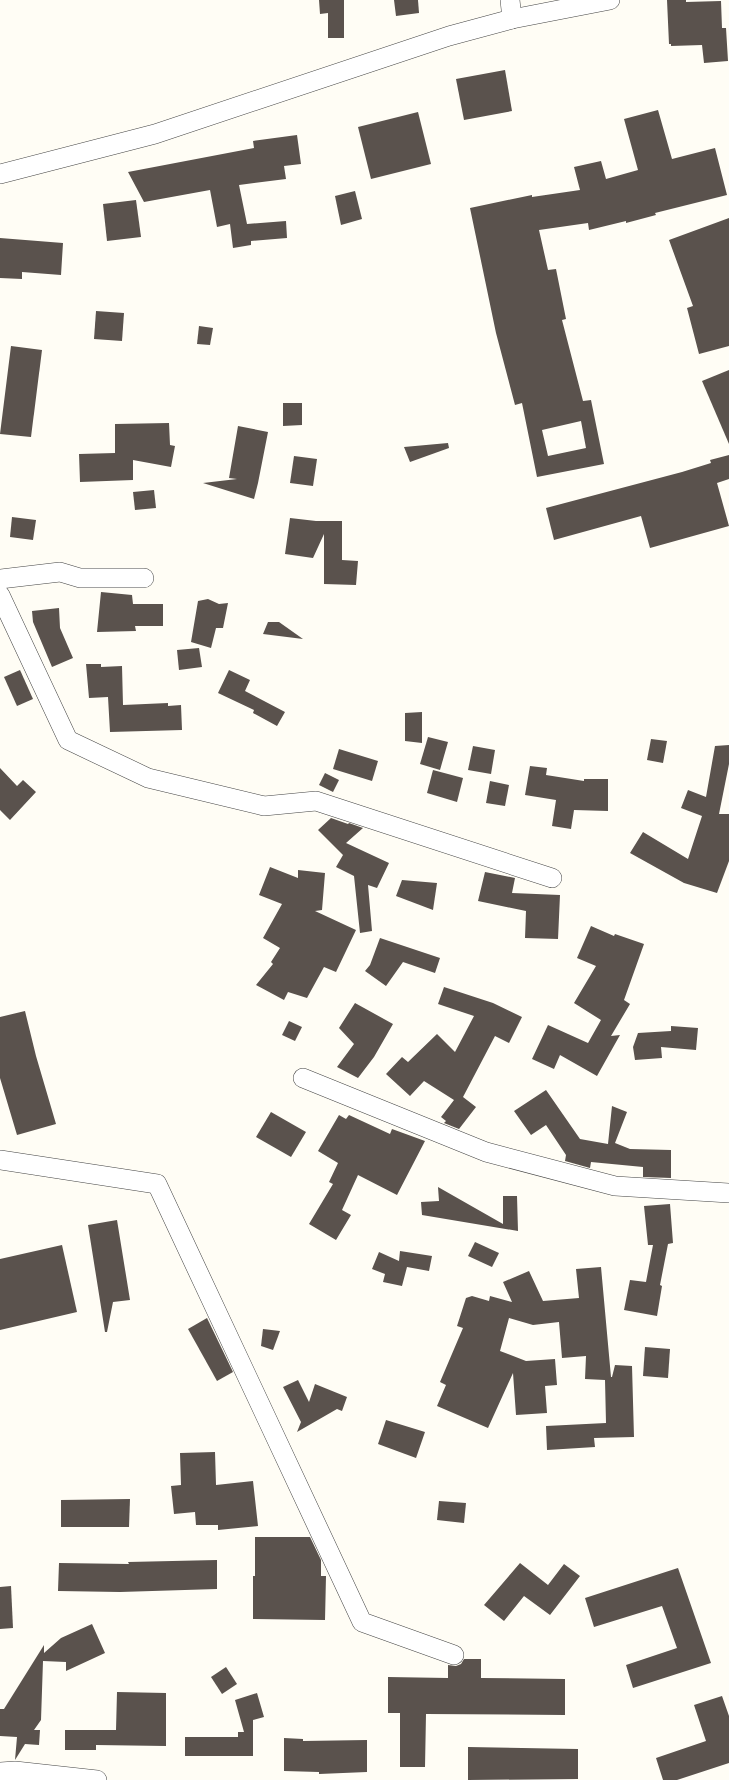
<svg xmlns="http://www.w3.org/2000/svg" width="729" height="1780" font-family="'PT Serif',serif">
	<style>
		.building { fill: #5a524d; fill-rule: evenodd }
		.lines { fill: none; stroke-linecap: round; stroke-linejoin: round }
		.street-casing { stroke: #444; stroke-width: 20 }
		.street { stroke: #fff; stroke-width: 19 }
	</style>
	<rect width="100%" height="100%" fill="#fffdf5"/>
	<g class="building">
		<path d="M319,0H344V38H328V13L320,14Z"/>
		<path d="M394,0H418L419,13L396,16Z"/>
		<path d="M667,0H686V2L721,1L722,28H726L728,61L704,63L702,45L671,46V44H669Z"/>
		<path d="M505,70L512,111L464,120L456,79Z"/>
		<path d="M658,110L672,159L715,148L727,195L655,213L656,215L626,223V221L589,230L588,223L539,230L548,270L556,269L566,319L562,320L583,401L591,400L604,464L537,477L522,403L515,405L496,333L470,208L532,195V197L580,190L574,167L601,161L606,179L638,170L624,119ZM581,421L586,448L548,456L542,430Z"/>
		<path d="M418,112L431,164L371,179L358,127Z"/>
		<path d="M297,135L301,164L284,166L286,179L239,185L247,224L286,221L287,238L251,241V245L233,248L230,224L217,227L210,190L144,202L128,172L254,148L253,141Z"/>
		<path d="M355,191L362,219L341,225L335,196Z"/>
		<path d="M136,200L141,237L107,241L103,204Z"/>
		<path d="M729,218V346L699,354L687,308L693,306L669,240Z"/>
		<path d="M0,238L63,243L61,275L22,272V279L0,278Z"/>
		<path d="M96,311L124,313L122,341L94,339Z"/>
		<path d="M199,326L213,328L210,345L197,344Z"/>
		<path d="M11,346L42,350L31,437L0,434Z"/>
		<path d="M729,370V444L702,381Z"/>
		<path d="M283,403H302V425L283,426Z"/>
		<path d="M169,423L170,445L175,446L171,467L133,460V480L80,482L79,454L115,453V424Z"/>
		<path d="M238,426L268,432L258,483L254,499L203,483L237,479L229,478Z"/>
		<path d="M448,443L449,448L410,462L404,447Z"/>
		<path d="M729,455V479L717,483L729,526L650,548L641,516L554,540L546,508L682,472L711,463L710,460Z"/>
		<path d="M294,456L317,459L313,486L290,483Z"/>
		<path d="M154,490L156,508L135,510L133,492Z"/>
		<path d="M12,517L36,520L33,540L10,537Z"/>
		<path d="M290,518L316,521H342V560L358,561L356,585L324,584V534L313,558L285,554Z"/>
		<path d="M101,592L132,595L133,604H163V626H135L136,631L97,632Z"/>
		<path d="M208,599L219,604L228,603L223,628H216L211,648L191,642L198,601Z"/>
		<path d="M59,608L60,628L73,658L52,667L33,622L32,611Z"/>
		<path d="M268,622H279L303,639L263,634Z"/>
		<path d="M199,648L202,667L179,670L177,650Z"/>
		<path d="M86,664H101V667L122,666L123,705L168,703V706L181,705L182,730L110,732L108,697L89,698Z"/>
		<path d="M20,670L33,699L17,706L4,677Z"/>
		<path d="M229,670L250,680L245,691L285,712L277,726L253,713L254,710L218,693Z"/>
		<path d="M422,712V743L405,741V713Z"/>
		<path d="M428,737L448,742L440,770L420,764Z"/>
		<path d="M651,739L667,741L663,763L647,760Z"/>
		<path d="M729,745V764L719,814H729V861L717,893L684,883L630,853L643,832L688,859L702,816L681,808L688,790L706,797L715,746Z"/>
		<path d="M473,746L495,750L491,774L468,770Z"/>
		<path d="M339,749L378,761L372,781L333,769Z"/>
		<path d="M530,766L547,768L546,775L584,781V779H608V811L574,810L571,829L552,826L556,800L525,795Z"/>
		<path d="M0,768L17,786L23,780L36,792L10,820L0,810Z"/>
		<path d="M433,770L463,778L457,802L427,793Z"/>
		<path d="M325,773L339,780L333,792L319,785Z"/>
		<path d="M490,781L509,785L505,806L486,803Z"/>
		<path d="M331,818L348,824L349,823L363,828L346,843L389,863L377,888L368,885L372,931L360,933L354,876L336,867L343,855L318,830Z"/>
		<path d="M270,867L298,878V870L325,873L322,910L315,911L356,930L336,972L324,967L307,998L288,992L284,1000L256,985L273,964L271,962L280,948L263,938L282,904L259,895Z"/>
		<path d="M485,872L515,878L512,893L560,895L558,939L525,938L526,911L478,901Z"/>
		<path d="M402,880L437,883L433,910L396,896Z"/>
		<path d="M591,926L614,936L615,934L644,944L624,1000L630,1004L611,1036L620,1035L597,1076L560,1055L554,1069L532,1059L548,1025L588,1043L601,1020L574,1003L596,966L577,958Z"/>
		<path d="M380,938L440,958L435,973L403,962L386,986L365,971L370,965Z"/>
		<path d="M444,987L493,1003L522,1017L509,1043L495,1036L463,1097L476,1107L459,1129L444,1123L446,1121L441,1117L454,1100L424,1081L410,1096L386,1074L402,1057L408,1062L437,1034L455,1052L474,1016L438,1004Z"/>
		<path d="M355,1003L393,1024L374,1057L358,1078L337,1067L354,1044L339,1028Z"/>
		<path d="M25,1011L36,1056L56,1124L17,1135L0,1078V1017Z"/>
		<path d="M289,1021L302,1027L295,1041L282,1035Z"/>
		<path d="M671,1026L698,1028L696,1050L661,1047L662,1058L635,1060L633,1047L638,1033L671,1031Z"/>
		<path d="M546,1090L580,1139L608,1144L612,1106L627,1112L615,1143L630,1149L671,1150V1178L643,1177V1167L591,1162L590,1168L565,1161L566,1155L546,1125L531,1135L514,1111Z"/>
		<path d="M271,1112L306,1132L291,1157L256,1137Z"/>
		<path d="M339,1115L346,1119L349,1115L390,1134L392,1129L425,1141L397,1195L358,1175L342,1210L351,1215L336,1240L309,1224L333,1184L329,1182L338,1163L318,1151Z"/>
		<path d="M438,1187L503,1224V1196H517L518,1231L422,1215L421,1202L439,1201Z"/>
		<path d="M670,1204L673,1243L668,1244L660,1285L662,1286L657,1316L624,1310L630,1280L646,1282L653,1245H648L644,1206Z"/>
		<path d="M117,1220L130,1300L113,1302L107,1332H105L88,1225Z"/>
		<path d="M475,1242L499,1253L492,1267L468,1256Z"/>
		<path d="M62,1245L77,1312L0,1330V1259Z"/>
		<path d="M400,1251L432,1256L429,1271L407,1267L402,1286L383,1282L385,1274L372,1269L379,1252L399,1261Z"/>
		<path d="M601,1267L611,1377H612L615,1365L632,1366L634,1437L594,1438L595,1447L547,1450L546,1426L606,1423L605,1380L585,1379L586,1356L562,1358L559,1322L533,1325L509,1318L500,1351L526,1361L555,1359L557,1385L545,1386L547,1413L516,1415L513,1373L488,1428L437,1406L446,1385L440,1382L463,1328L457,1326L466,1298L472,1296L489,1301L490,1296L512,1302L503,1282L529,1271L543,1301L579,1298L576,1269Z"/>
		<path d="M207,1318L233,1372L217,1381L188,1329Z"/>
		<path d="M263,1329L280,1331L273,1350L261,1346Z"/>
		<path d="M645,1347L670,1349L668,1378L643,1376Z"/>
		<path d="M298,1380L309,1402L315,1384L347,1397L342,1411L337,1409L297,1432L301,1422L283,1387Z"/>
		<path d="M386,1420L425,1432L416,1458L378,1444Z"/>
		<path d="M215,1452L216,1485L253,1481L258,1526L218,1530V1525H196L195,1512L174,1514L171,1486L181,1485L180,1453Z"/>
		<path d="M130,1499L129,1527H61V1500Z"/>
		<path d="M439,1501L466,1503L464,1523L437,1520Z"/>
		<path d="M255,1537H310L321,1560V1576H326L325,1620L253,1619V1576H255Z"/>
		<path d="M217,1560V1589L120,1592L58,1591L59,1563L129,1564L128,1562Z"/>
		<path d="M520,1563L548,1585L564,1564L580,1576L550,1615L524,1596L504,1621L484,1605Z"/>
		<path d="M678,1568L711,1663L633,1688L626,1665L677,1648L662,1606L594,1627L585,1598Z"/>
		<path d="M11,1586L13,1628L0,1629V1587Z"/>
		<path d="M92,1624L105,1653L66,1671V1662L43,1661L41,1720L34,1730H40L39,1745L25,1744L15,1760L17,1737L0,1736V1709H4L44,1645V1653L61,1638Z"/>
		<path d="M464,1659H481V1678L565,1679V1715L426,1714L425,1767H400V1713H388V1677L448,1678V1665L456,1666L461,1664Z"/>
		<path d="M226,1667L237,1684L222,1694L211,1677Z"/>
		<path d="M117,1692L166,1693V1746L96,1745V1750H65V1730H116Z"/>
		<path d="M257,1693L264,1717L253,1720V1756H185V1737H238V1732H244L235,1700Z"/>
		<path d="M722,1696L729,1716V1763L677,1780H663L656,1758L706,1741L694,1705Z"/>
		<path d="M284,1738L303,1739V1741L367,1740V1772L319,1774V1772L284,1771Z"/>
		<path d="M468,1747L578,1749V1779L468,1780Z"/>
	</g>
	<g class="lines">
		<g class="street-casing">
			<g id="street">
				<path d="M510,0L512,19"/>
				<path d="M0,174L155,134L449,36L512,19L610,0"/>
				<path d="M0,579L60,572L80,578H144"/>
				<path d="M0,595L68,740L148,778L264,806L316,801L552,878"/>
				<path d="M303,1078L486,1152L615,1186L729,1193"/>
				<path d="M0,1160L157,1184L362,1622L454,1655"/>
				<path d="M0,1772L15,1771L97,1780"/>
			</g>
		</g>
		<use href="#street" class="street"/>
	</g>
</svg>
